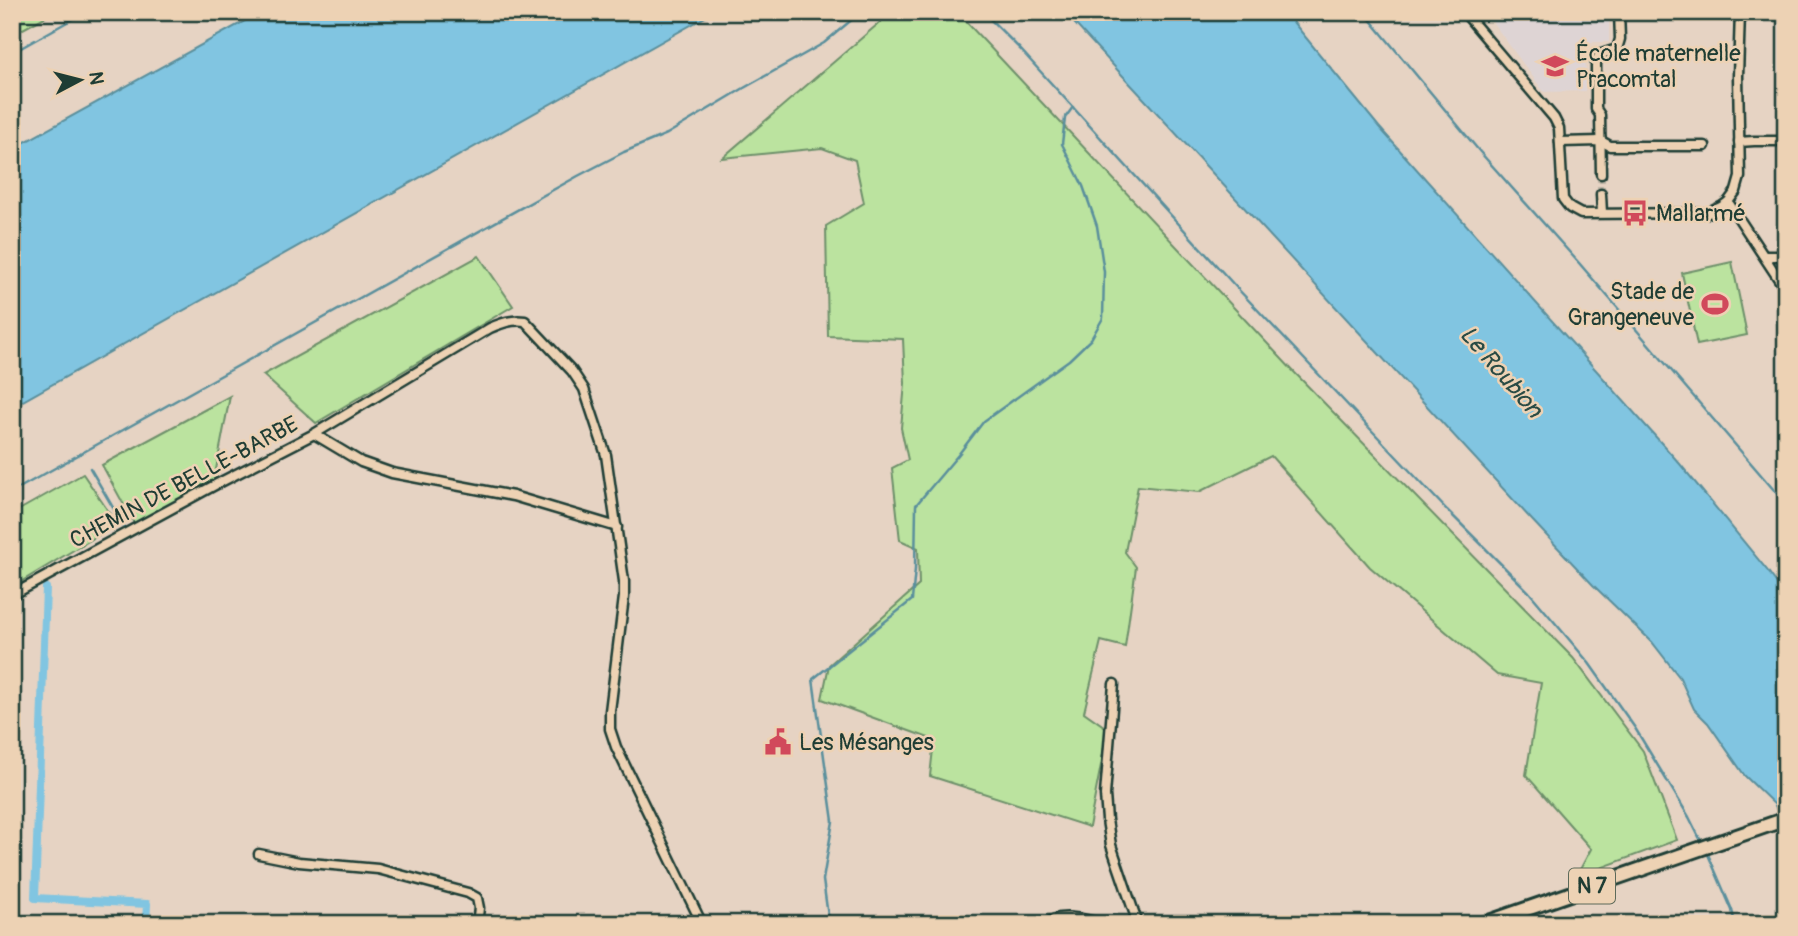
<svg xmlns="http://www.w3.org/2000/svg" width="1798" height="936" font-family="Pangolin,sans-serif">
	<style>
		.built { fill: #ded4d4 }
		.green { fill: #bbe39f; stroke: #6d906a; stroke-width: 2 }
		.water { fill: #81c5e1; stroke: #5a8f9c; stroke-width: 2 }
		.lines { fill: none; stroke-linecap: round; stroke-linejoin: round }
		.stream { stroke: #5a8f9c; stroke-width: 2.5 }
		.canal { stroke: #81c5e1; stroke-width: 8 }
		.street-tunnel { stroke: #beb5a6; stroke-width: 8; stroke-dasharray: 8 4; stroke-linecap: butt }
		.street-casing { stroke: #1f3d34; stroke-width: 13 }
		.primary-casing { stroke: #1f3d34; stroke-width: 18 }
		.street { stroke: #edd2b4; stroke-width: 8 }
		.primary { stroke: #edd2b4; stroke-width: 12 }
		.labels { text-anchor: middle; dominant-baseline: central; stroke-width: 5; stroke-linejoin: round; paint-order: stroke }
		.shield { fill: #edd2b4; stroke: #5d6a5a; stroke-width: 2 }
		.shield-label { font-size: 21px; font-weight: bold; fill: #1f3d34 }
		.poi-label { font-size: 23px; fill: #1f3d34; stroke: #edd2b4; text-anchor: start }
		.street-label { font-size: 23px; fill: #1f3d34; stroke: #edd2b4 }
		.water-label { font-size: 24px; font-style: italic; fill: #294b45; stroke: #edd2b4 }
	</style>
	<rect width="100%" height="100%" fill="#e6d3c3"/>
	<filter id="ink" filterUnits="userSpaceOnUse"><feTurbulence type="fractalNoise" baseFrequency=".0143" numOctaves="2"/><feDisplacementMap in="SourceGraphic" scale="14" xChannelSelector="R" yChannelSelector="G"/><feConvolveMatrix kernelMatrix="1 2 1 2 8 2 1 2 1" color-interpolation-filters="sRGB"/></filter>
	<g filter="url(#ink)">
		<path class="built" d="M1485,12H1609V42H1586L1585,91L1544,92Z"/>
		<g class="green">
			<path d="M12,12H54L12,35Z"/>
			<path d="M892,12H957L1295,373L1573,658L1643,751L1677,840L1576,877L1591,849L1526,775L1541,683L1497,675L1370,567L1271,456L1199,492L1138,486L1125,552L1136,567L1125,647L1101,641L1084,712L1108,729L1089,827L930,776L934,740L822,699L829,665L919,585L918,548L900,540L892,468L908,460L901,428L905,383L903,339L828,336L826,226L864,203L855,160L822,148L722,158Z"/>
			<path d="M479,256L513,306L316,423L263,375Z"/>
			<path d="M1732,262L1747,335L1697,345L1682,273Z"/>
			<path d="M230,396L214,480L135,525L102,465Z"/>
			<path d="M83,474L117,524L12,587V514Z"/>
		</g>
		<g class="water">
			<path d="M261,12H714L12,407V149Z"/>
			<path d="M1064,12H1285L1379,127L1680,464L1767,570L1786,596V832L1775,805L1745,776L1708,723L1694,709L1680,678L1652,642L1593,585L1530,518Z"/>
		</g>
		<g class="lines">
			<g class="stream">
				<path d="M983,12L1020,49L1236,287L1447,510L1529,592L1589,663L1635,728L1689,817L1702,843"/>
				<path d="M1364,12L1480,152L1579,263L1786,504"/>
				<path d="M12,53L85,12"/>
				<path d="M90,468L126,530L124,531"/>
				<path d="M12,492L578,176L624,152L667,134L744,88L824,43L861,12"/>
				<path d="M1707,852L1732,910L1735,924"/>
				<path d="M837,924L828,916L823,880L833,821L813,679L912,600L915,569L916,505L958,455L984,421L1069,360L1091,339L1103,318L1104,272L1097,226L1083,186L1062,144L1065,118L1073,107"/>
			</g>
			<path class="canal" d="M46,588L35,898L147,904L146,924"/>
			<path class="street-tunnel" d="M1601,174V194"/>
			<g class="street-casing">
				<g id="street">
					<path d="M1464,12L1554,118L1559,128L1563,199L1570,208L1581,214L1708,213L1721,207L1728,202L1736,191L1740,177L1738,76L1740,12"/>
					<path d="M1560,142L1601,141L1610,146H1705"/>
					<path d="M1739,142L1754,141H1786"/>
					<path d="M1601,174L1600,115L1596,109V61L1599,55L1617,49L1620,39L1619,12"/>
					<path d="M1601,194L1602,213"/>
					<path d="M1728,202L1786,290"/>
					<path d="M1765,256H1786"/>
					<path d="M314,434L490,328C502,323 512,319 525,321L572,371L584,389L606,455L624,581V597L610,711V729L616,747L702,924"/>
					<path d="M12,595L215,485L314,434L361,462L392,473L513,496L617,527"/>
					<path d="M1114,684L1105,795L1107,820L1111,845L1138,924"/>
					<path d="M259,854L299,862L378,869L468,893L477,898L479,908L477,924"/>
					<path d="M575,924H593"/>
					<path d="M1047,924C1059,911 1089,921 1105,924"/>
				</g>
			</g>
			<g class="primary-casing">
				<path id="primary" d="M1483,924L1786,819"/>
			</g>
			<use href="#street" class="street"/>
			<use href="#primary" class="primary"/>
		</g>
	</g>
	<defs>
		<g id="school-bare" transform="scale(2.1)"><path d="M0-5L7-2L0 1L-7-2ZM-4 1L0 2.5L4 1V4Q0 6-4 4Z" fill="#d1495b" stroke="#edd2b4" stroke-width="2.5" paint-order="stroke"/></g>
		<g id="bus-bare" transform="scale(2.1)"><path d="M-5-6H5V4H4V6H2V4H-2V6H-4V4H-5ZM-3.5-4V0h7V-4ZM-3.5 1.2v1.5H-2V1.2ZM2 1.2v1.5H3.5V1.2Z" fill="#d1495b" stroke="#edd2b4" stroke-width="2.5" paint-order="stroke"/></g>
		<g id="stadium-bare" transform="scale(2.1)"><path d="M0-5a6.5 5 0 1 0 0 10a6.5 5 0 1 0 0-10ZM-3.5-1.8h7v3.6h-7Z" fill="#d1495b" stroke="#edd2b4" stroke-width="2.5" paint-order="stroke"/></g>
		<g id="civic-bare" transform="scale(2.1)"><path d="M-.6-6.5H3V-4.5H.6V-3L4-1V1h2V6H-6V1h2V-1L-.6-3ZM-1.2 2.5V6h2.4V2.5Z" fill="#d1495b" stroke="#edd2b4" stroke-width="2.5" paint-order="stroke"/></g>
	</defs>
	<g fill-rule="evenodd">
		<use href="#school-bare" x="1555" y="66"/>
		<use href="#bus-bare" x="1635" y="213"/>
		<use href="#stadium-bare" x="1715" y="304"/>
		<use href="#civic-bare" x="778" y="742"/>
	</g>
	<g class="labels">
		<rect class="shield" x="1569" y="868.5" width="46" height="35" rx="5"/>
		<g class="shield-label">
			<text x="1592" y="886">N 7</text>
		</g>
		<g class="poi-label">
			<text x="1576" y="53">École maternelle<tspan x="1576" dy="26">Pracomtal</tspan></text>
			<text x="1656" y="213">Mallarmé</text>
			<text x="1694" y="291" text-anchor="end">Stade de<tspan x="1694" dy="26">Grangeneuve</tspan></text>
			<text x="799" y="742">Les Mésanges</text>
		</g>
		<g class="street-label">
			<text transform="translate(184 482) rotate(-28)">CHEMIN DE BELLE-BARBE</text>
		</g>
		<g class="water-label">
			<text transform="translate(1501 372) rotate(49)">Le Roubion</text>
		</g>
	</g>
	<rect width="1798" height="936" fill="none" stroke="#edd2b4" stroke-width="42"/>
	<rect x="21" y="21" width="1756" height="894" fill="none" stroke="#1f3d34" stroke-width="2.5" filter="url(#ink)"/>
	<g transform="translate(80 80) rotate(83)" stroke="#edd2b4" stroke-width="5" paint-order="stroke">
	<path d="M0-5L12 26L0 18L-12 26Z" fill="#1f3d34"/>
	<text y="-10" font-size="19" font-weight="bold" text-anchor="middle" fill="#1f3d34">N</text>
	</g>
</svg>
